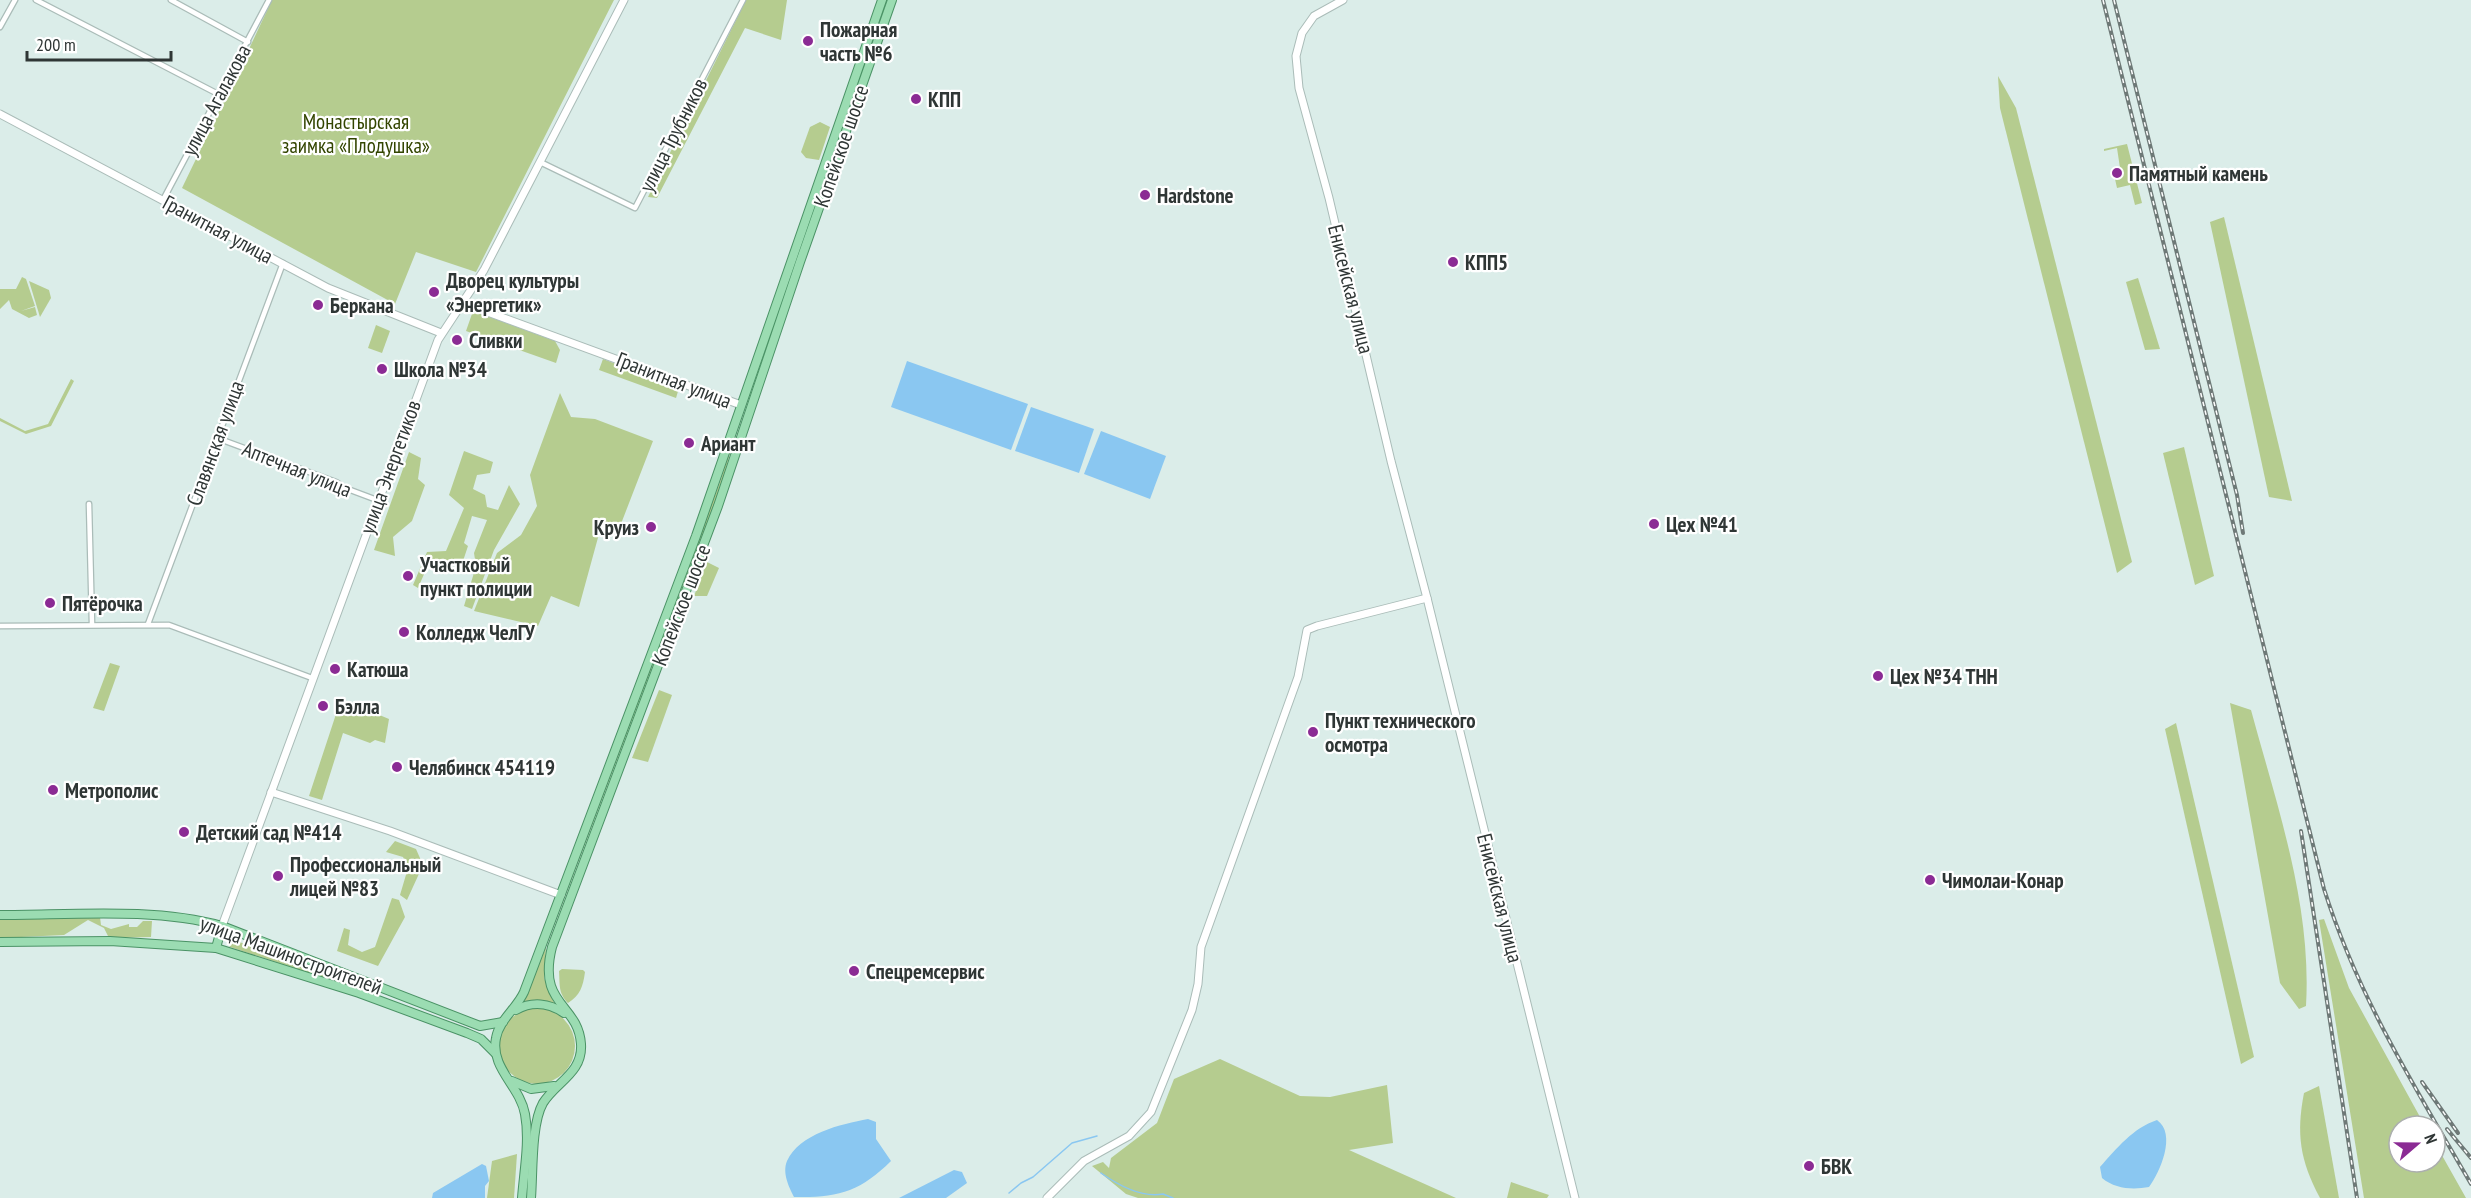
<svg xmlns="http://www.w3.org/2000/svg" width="2471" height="1198" font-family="'PT Sans Narrow',sans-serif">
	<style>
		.green { fill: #b5cc8f }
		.water { fill: #8ac7f1 }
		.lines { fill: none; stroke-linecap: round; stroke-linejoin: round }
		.stream { stroke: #8ac7f1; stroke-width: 1.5 }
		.street-casing { stroke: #aabcb8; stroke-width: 7 }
		.secondary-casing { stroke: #aabcb8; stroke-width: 9 }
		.primary-casing { stroke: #4a9265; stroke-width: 10 }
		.street { stroke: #fff; stroke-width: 4.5 }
		.secondary { stroke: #fff; stroke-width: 7 }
		.primary { stroke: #9bdcb2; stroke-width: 8 }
		.rail-casing { stroke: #6e7977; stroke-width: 4 }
		.rail { stroke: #fff; stroke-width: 1.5; stroke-dasharray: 4.5; stroke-linecap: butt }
		.poi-dot { fill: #8b2b94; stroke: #fff; stroke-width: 2 }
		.labels { text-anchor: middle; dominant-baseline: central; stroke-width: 4.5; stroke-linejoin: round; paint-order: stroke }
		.poi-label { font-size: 21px; font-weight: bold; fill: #2f3635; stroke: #fff; text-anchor: start }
		.street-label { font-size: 21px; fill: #2f3635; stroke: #fff }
		.park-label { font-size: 21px; fill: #334500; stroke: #fff }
	</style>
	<rect width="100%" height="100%" fill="#dbede9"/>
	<g class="green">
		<path d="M272,0H614L476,272L416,252L395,304L182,188L224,101L228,84L234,81Z"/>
		<path d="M746,0H787L781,40L745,28L657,198L648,197Z"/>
		<path d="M1998,76L2016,108L2132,562L2117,573L2000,108Z"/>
		<path d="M820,122L830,127L819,160L806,158L801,152L810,127Z"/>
		<path d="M2127,144L2142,203L2135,205L2130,185L2117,188L2113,170L2120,168L2117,148L2104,151V149Z"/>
		<path d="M2224,217L2292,501L2269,497L2210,222Z"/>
		<path d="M22,277L26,279L35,306L21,311L35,307L37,315L29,318L12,309L9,300L0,309V289H16Z"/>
		<path d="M2138,278L2160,349L2145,350L2126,282Z"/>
		<path d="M29,281L49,290L51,298L40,317Z"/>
		<path d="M473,311L555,341L560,350L556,363L466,331Z"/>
		<path d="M376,325L390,331L382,353L368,348Z"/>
		<path d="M603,359L679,388L676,398L599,370Z"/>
		<path d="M71,379L74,381L51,426L26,434L0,421V418L25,431L48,424Z"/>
		<path d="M560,393L571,417L595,419L653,441L619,529L602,523L579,607L551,596L538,626L474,611L497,553L521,535L537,506L530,475Z"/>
		<path d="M735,435L722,483L547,944L720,482Z"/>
		<path d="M2184,447L2214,576L2195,585L2163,453Z"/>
		<path d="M464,451L493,462L490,473L477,475L473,489L485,495L487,507L498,510L509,485L520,504L494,550L472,609L464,606L476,566L474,553L487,520L472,516L464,543L468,546L463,561L428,565L418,588L413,585L427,552L446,551L464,508L449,495Z"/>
		<path d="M409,452L421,458L418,479L425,485L412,521L393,537L395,556L374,550Z"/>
		<path d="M707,562L719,568L707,596H694Z"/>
		<path d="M110,663L120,666L104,711L93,708Z"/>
		<path d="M659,690L672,695L648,762L632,758Z"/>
		<path d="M341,699L389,719L385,743L375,740L370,743L343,733L322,800L309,796Z"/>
		<path d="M2230,703L2251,710C2277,806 2312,905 2306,1006L2299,1009L2280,983Z"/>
		<path d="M2176,723L2254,1057L2241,1064L2165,729Z"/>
		<path d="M395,841L416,849L423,865L407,900L400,895L408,868L403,857L386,852Z"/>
		<path d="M392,898L399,900L405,917L378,966L337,951L344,928L350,930L348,945L362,952L375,947Z"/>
		<path d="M48,917H100L101,925L111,929L129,924V927H137L143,921H152L151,937L109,938L104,928L88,920L64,935L0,938V920Z"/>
		<path d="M2324,919L2349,988L2425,1126H2399V1162H2435V1143L2466,1198H2364L2319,920Z"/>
		<path d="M230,939L234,940L357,985L355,988L230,947L227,942Z"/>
		<path d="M546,947L544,978L555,1005L545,1001L524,1002Z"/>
		<path d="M562,969L583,970L585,972C583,987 580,995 568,1003C558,993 560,984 559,971Z"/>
		<circle cx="537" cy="1046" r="38"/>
		<path d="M1220,1059L1300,1096L1330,1097L1387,1085L1393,1143L1349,1150L1456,1198H1138L1126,1194L1092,1166L1103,1162L1109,1168L1111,1158L1157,1123L1174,1079Z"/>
		<path d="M2319,1086L2339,1198H2320C2300,1161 2296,1134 2304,1093Z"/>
		<path d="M517,1154L514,1198H487L492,1161Z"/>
		<path d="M1511,1182L1549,1195L1547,1198H1507Z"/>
	</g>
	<g class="water">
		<path d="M907,361L1028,404L1011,450L891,407Z"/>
		<path d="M1031,407L1094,429L1079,473L1015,451Z"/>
		<path d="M1101,431L1166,456L1150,499L1084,474Z"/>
		<path d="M868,1119L876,1122V1139L891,1161C860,1192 837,1198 794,1197C789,1187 782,1173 787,1161C799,1134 841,1124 868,1119Z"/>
		<path d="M2157,1120C2177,1134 2160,1172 2149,1187C2133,1190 2115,1189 2102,1178L2100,1167C2117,1148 2133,1128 2157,1120Z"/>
		<path d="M482,1164L486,1166L489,1181L485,1186V1198H432L433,1193Z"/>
		<path d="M954,1170L962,1172L967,1183L946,1198H899Z"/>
	</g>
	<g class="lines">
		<g class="stream">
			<path d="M1101,1173C1118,1185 1142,1198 1163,1194L1173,1198"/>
			<path d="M1009,1193L1021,1183L1033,1177L1072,1143L1097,1136"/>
		</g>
		<g class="street-casing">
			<g id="street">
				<path d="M36,0L220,95"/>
				<path d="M171,0L248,42"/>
				<path d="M0,27L15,0"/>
				<path d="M540,162L635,208L743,0"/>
				<path d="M163,200L269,0"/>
				<path d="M217,438L336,482L345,488L377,500"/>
				<path d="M89,504L92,624"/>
				<path d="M148,624L283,263"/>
				<path d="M0,626L169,625L312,678"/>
			</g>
		</g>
		<g class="secondary-casing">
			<g id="secondary">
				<path d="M1343,0L1314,16L1302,33L1296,56L1299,88L1329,198L1391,461L1427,598L1575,1198"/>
				<path d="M0,114L328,288L441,333"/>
				<path d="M463,303L741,405"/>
				<path d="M271,792L390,831L561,895"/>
				<path d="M222,926L438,340L484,270L624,0"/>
				<path d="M1047,1198L1084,1161L1129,1136L1151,1112L1192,1010L1198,984L1201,947L1298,677L1307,630L1317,626L1427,598"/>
			</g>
		</g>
		<g class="primary-casing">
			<g id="primary">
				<path d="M0,915C71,915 154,907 222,926L480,1026L503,1022"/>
				<path d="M0,942L110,941L216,948L359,993L467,1033L481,1039L495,1053"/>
				<path d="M216,948L222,926"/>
				<path d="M516,1010C532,1001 549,1003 564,1013"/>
				<path d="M512,1081L531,1089L554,1086"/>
				<path d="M522,1198C524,1171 530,1141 525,1114C520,1086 490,1068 496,1038C499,1020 517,1008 524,992L696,536L882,0"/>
				<path d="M531,1198C533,1173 531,1124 543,1103C556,1082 583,1073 581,1044C578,1003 537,1006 552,947L718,506L800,262L892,0"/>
			</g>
		</g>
		<use href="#street" class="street"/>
		<use href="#secondary" class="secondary"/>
		<use href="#primary" class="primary"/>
		<g class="rail-casing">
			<g id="rail">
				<path d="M2103,0L2324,889C2359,999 2414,1085 2471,1184"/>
				<path d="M2114,0L2237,495L2243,533"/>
				<path d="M2301,831L2357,1198"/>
				<path d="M2422,1082L2458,1133"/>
				<path d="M2447,1129L2471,1158"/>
			</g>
		</g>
		<use href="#rail" class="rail"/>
	</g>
	<g class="poi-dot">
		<circle cx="808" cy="41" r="6"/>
		<circle cx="916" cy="99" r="6"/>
		<circle cx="2117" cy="173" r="6"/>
		<circle cx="1145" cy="195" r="6"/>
		<circle cx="1453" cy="262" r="6"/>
		<circle cx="434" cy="292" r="6"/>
		<circle cx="318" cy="305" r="6"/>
		<circle cx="457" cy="340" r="6"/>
		<circle cx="382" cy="369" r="6"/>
		<circle cx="689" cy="443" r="6"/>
		<circle cx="1654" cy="524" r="6"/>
		<circle cx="651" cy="527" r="6"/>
		<circle cx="408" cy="576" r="6"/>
		<circle cx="50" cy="603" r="6"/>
		<circle cx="404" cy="632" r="6"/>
		<circle cx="335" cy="669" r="6"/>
		<circle cx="1878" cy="676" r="6"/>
		<circle cx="323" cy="706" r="6"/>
		<circle cx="1313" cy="732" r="6"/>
		<circle cx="397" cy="767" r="6"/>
		<circle cx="53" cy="790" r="6"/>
		<circle cx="184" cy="832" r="6"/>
		<circle cx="278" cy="876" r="6"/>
		<circle cx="1930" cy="880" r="6"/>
		<circle cx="854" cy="971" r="6"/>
		<circle cx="1809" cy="1166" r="6"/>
	</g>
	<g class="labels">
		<g class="poi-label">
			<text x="820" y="29">Пожарная<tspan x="820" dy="24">часть №6</tspan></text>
			<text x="928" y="99">КПП</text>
			<text x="2129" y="173">Памятный камень</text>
			<text x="1157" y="195">Hardstone</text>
			<text x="1465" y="262">КПП5</text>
			<text x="446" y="280">Дворец культуры<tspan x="446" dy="24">«Энергетик»</tspan></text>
			<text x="330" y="305">Беркана</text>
			<text x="469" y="340">Сливки</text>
			<text x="394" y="369">Школа №34</text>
			<text x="701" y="443">Ариант</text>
			<text x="1666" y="524">Цех №41</text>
			<text x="639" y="527" text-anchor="end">Круиз</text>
			<text x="420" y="564">Участковый<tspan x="420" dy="24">пункт полиции</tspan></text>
			<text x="62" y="603">Пятёрочка</text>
			<text x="416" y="632">Колледж ЧелГУ</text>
			<text x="347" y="669">Катюша</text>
			<text x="1890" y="676">Цех №34 ТНН</text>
			<text x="335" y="706">Бэлла</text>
			<text x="1325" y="720">Пункт технического<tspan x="1325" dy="24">осмотра</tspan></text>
			<text x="409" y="767">Челябинск 454119</text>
			<text x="65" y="790">Метрополис</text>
			<text x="196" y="832">Детский сад №414</text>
			<text x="290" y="864">Профессиональный<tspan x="290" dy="24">лицей №83</tspan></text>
			<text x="1942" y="880">Чимолаи-Конар</text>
			<text x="866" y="971">Спецремсервис</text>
			<text x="1821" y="1166">БВК</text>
		</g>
		<g class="street-label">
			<text transform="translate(216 100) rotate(-62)">улица Агалакова</text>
			<text transform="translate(673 135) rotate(-63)">улица Трубников</text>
			<text transform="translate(841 146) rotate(-71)">Копейское шоссе</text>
			<text transform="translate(218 229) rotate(28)">Гранитная улица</text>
			<text transform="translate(1351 289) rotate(76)">Енисейская улица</text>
			<text transform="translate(674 380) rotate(21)">Гранитная улица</text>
			<text transform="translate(215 443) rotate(-70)">Славянская улица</text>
			<text transform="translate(390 467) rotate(-70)">улица Энергетиков</text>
			<text transform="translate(297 469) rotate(22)">Аптечная улица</text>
			<text transform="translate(681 605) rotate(-69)">Копейское шоссе</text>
			<text transform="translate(1500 898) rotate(76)">Енисейская улица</text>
			<text transform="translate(291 955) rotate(20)">улица Машиностроителей</text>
		</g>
		<g class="park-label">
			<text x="356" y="121">Монастырская<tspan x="356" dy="24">заимка «Плодушка»</tspan></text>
		</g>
	</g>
	<g transform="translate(2417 1144) rotate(70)"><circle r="28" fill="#ffffff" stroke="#acafae" stroke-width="1.5"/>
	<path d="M0-4.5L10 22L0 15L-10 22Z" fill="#8b2b94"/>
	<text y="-9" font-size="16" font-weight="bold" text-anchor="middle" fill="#2f3635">N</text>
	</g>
	<path d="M27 51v9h144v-9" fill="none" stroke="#2f3635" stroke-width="3"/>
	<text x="36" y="51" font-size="18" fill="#2f3635" stroke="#ffffff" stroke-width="4.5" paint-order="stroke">200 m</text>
</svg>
